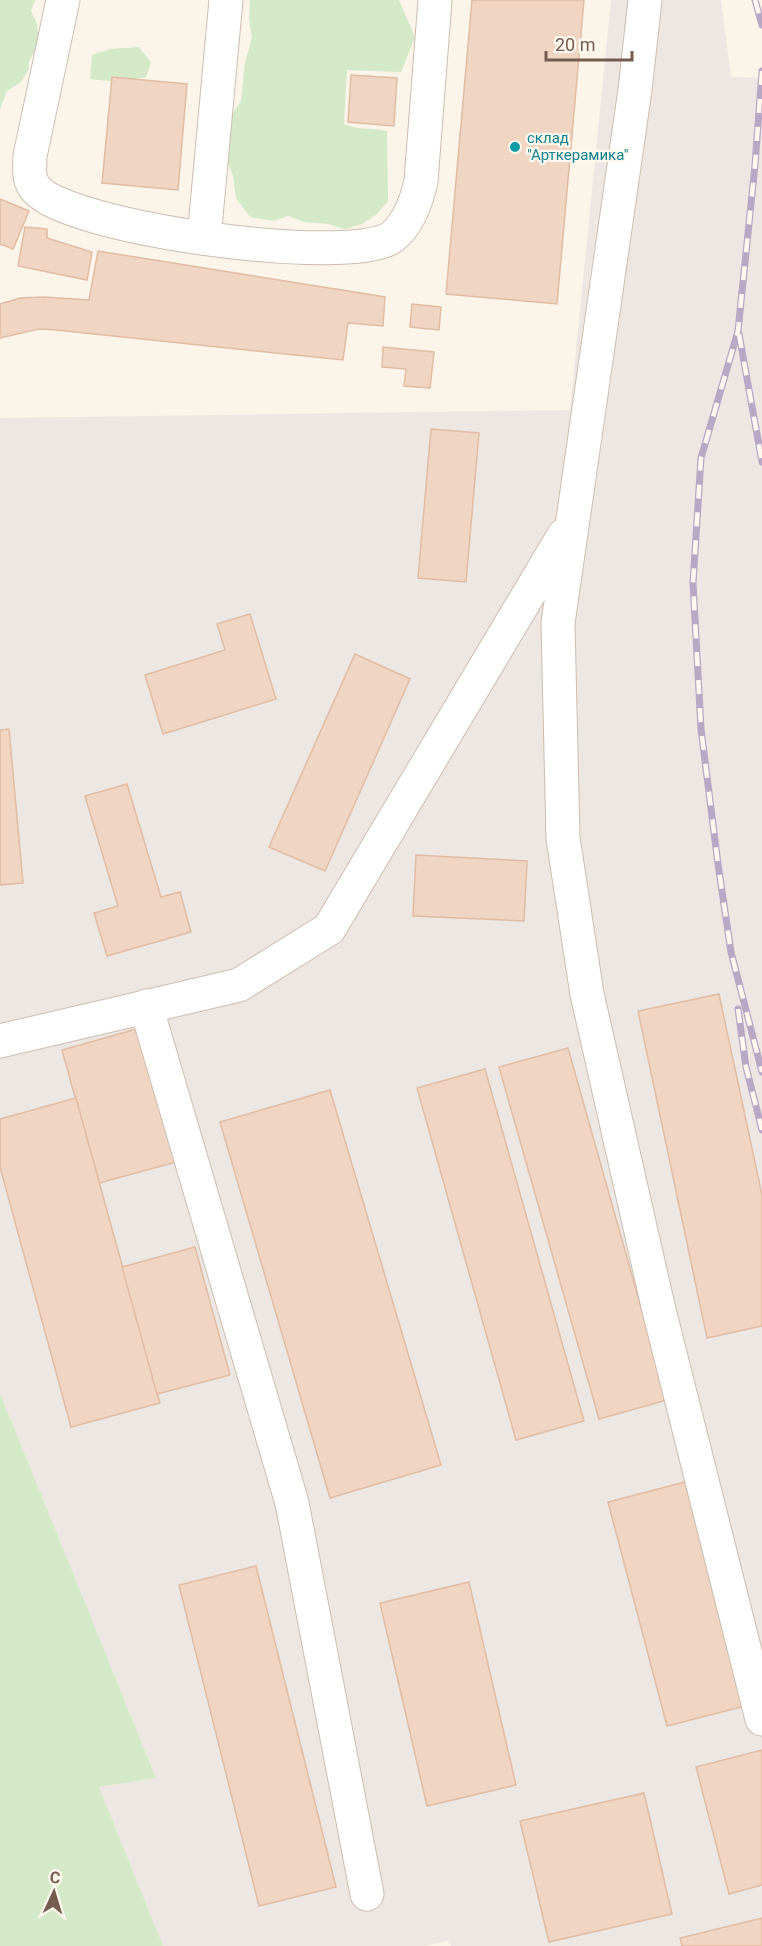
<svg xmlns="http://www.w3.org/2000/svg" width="762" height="1946" font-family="Roboto,sans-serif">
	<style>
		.industrial { fill: #ece7e2 }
		.green { fill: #d4e9c7 }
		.building { fill: #efd5c2; stroke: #e1bca3; stroke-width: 1.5 }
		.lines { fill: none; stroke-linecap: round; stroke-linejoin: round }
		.minor-casing { stroke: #cdbdaf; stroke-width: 35 }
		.minor { stroke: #fff; stroke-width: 33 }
		.rail-casing { stroke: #b8a7c5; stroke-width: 7 }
		.rail { stroke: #fef8ef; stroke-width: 4.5; stroke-dasharray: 14; stroke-linecap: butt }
		.culture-dot { fill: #0f9aa8; stroke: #fef8ef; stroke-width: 2 }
		.labels { text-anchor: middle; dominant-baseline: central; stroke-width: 4.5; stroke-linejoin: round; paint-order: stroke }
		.culture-label { font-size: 15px; fill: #0d838f; stroke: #fef8ef; text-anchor: start }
	</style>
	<rect width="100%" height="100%" fill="#fbf4e9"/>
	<path class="industrial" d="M611,0H721L731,77L759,78L762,89V1946H451L447,1941L424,1946H163L99,1787L156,1778L0,1393V418L570,410Z"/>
	<g class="green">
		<path d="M0,0H35L31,11L37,24L39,44L29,61V69L21,82L7,91L0,109Z"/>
		<path d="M250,0H399L415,37L401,72L347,70L344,124C360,131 371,127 387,131L388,201L377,214L362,224L345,229L328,224L304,222L288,216L274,221L250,217L236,198L233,176L226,158L229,119L241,101L245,62L252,38L249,19Z"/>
		<path d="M139,47L151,62L146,77L118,82L90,79L92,55L110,49Z"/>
		<path d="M0,1393L156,1778L99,1787L163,1946H0Z"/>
	</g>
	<g class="building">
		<path d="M472,0H584L557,304L446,294Z"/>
		<path d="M351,75L397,78L394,126L348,122Z"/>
		<path d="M112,77L187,84L178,190L102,183Z"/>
		<path d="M0,199L29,211L13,249L0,244Z"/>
		<path d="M25,227L47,229V238L92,252L87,280L18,266Z"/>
		<path d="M98,251L385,297L383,326L348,323L343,360L56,330L39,329L0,338V304L20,298L44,297L89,300Z"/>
		<path d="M412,304L441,307L439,330L410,327Z"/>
		<path d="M383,347L434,352L430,388L404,386L406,369L382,367Z"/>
		<path d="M431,429L479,433L466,582L418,578Z"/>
		<path d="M250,614L276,699L163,734L145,675L225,650L217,624Z"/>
		<path d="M355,654L410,679L325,871L269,847Z"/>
		<path d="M9,729L23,883L0,885V730Z"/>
		<path d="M127,784L161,897L180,892L191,932L107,956L94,913L118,906L85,796Z"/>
		<path d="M416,855L527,861L524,921L413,916Z"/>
		<path d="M719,994L762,1195V1326L707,1338L638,1011Z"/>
		<path d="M140,1028L176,1162L99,1183L62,1050Z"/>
		<path d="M568,1048L667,1400L599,1419L499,1067Z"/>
		<path d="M485,1069L584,1421L516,1440L417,1088Z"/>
		<path d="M330,1090L441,1465L330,1498L220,1122Z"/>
		<path d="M76,1098L160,1403L71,1427L0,1167V1119Z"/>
		<path d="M195,1247L230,1375L157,1394L122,1267Z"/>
		<path d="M689,1481L749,1705L667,1726L608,1502Z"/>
		<path d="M256,1566L336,1887L259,1906L179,1585Z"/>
		<path d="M469,1582L516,1785L427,1806L380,1603Z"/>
		<path d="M762,1750V1885L729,1894L696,1767Z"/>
		<path d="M644,1793L672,1914L549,1942L520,1821Z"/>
		<path d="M762,1918V1946H682L680,1938Z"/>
	</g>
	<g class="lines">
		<g class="minor-casing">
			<g id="minor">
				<path d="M63,0L30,156C30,168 27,180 37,190C71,229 351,267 392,237C408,225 417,200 421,181L435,0"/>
				<path d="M645,0L635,90L558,623L563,838L587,994L658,1306L762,1719"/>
				<path d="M204,238L226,0"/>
				<path d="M146,1006L292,1503L367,1894"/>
				<path d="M0,1041L239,985L329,929L564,535"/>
			</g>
		</g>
		<use href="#minor" class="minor"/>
		<g class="rail-casing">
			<g id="rail">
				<path d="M755,0L762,25"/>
				<path d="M762,71L755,165L738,331L701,458L693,583L701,729L718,864L731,952L762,1072"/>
				<path d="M739,334L762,462"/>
				<path d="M738,1009L746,1067L762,1130"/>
			</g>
		</g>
		<use href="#rail" class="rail"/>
	</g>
	<circle class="culture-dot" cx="515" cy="147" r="6"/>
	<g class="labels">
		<g class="culture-label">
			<text x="527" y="138">склад<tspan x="527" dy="17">"Арткерамика"</tspan></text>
		</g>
	</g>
	<g transform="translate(54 1892) rotate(4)" stroke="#fef8ef" stroke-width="4.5" paint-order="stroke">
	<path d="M0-4.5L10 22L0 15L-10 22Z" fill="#745c4e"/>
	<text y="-9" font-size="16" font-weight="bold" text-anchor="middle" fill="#745c4e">С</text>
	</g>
	<path d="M546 51v9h86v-9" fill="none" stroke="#745c4e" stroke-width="3"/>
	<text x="555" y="51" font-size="18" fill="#745c4e" stroke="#fef8ef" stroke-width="4.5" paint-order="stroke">20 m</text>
</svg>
